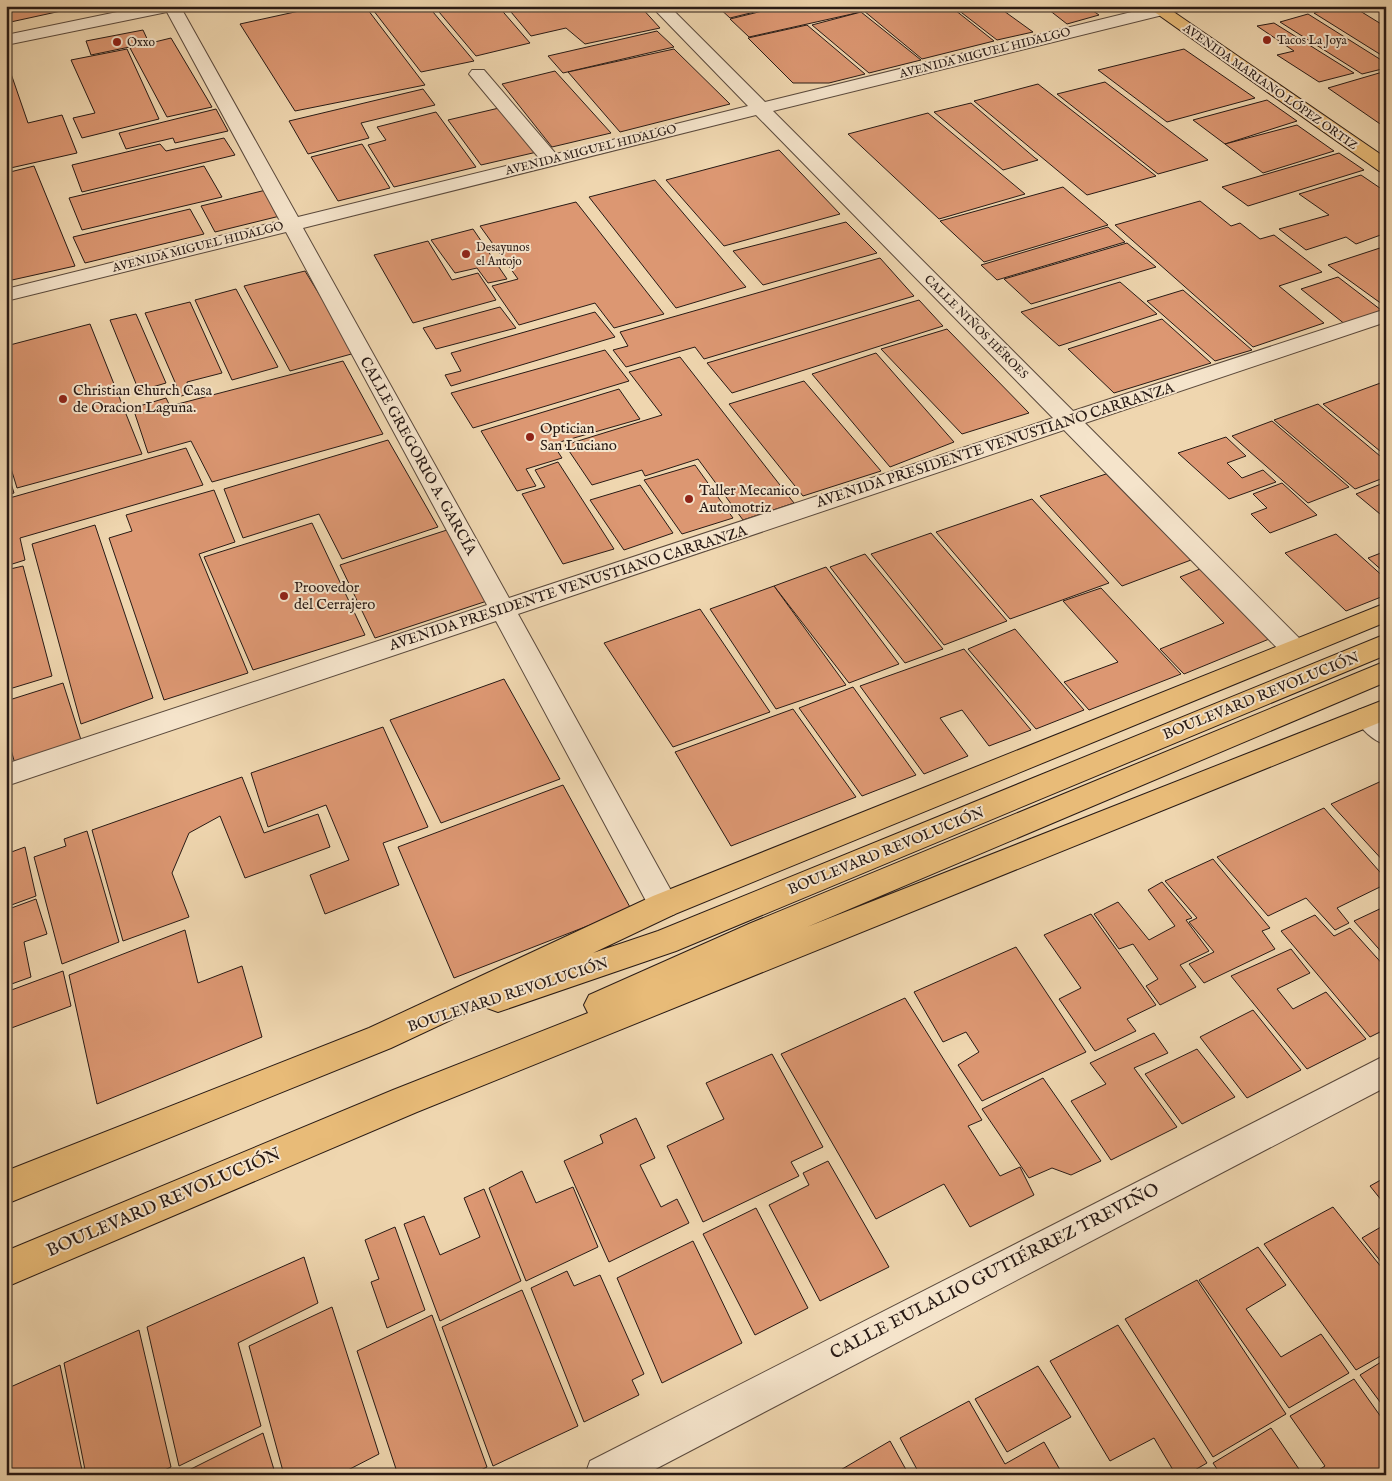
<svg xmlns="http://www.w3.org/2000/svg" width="1392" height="1481" font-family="'IM FELL English',serif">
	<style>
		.building { fill: #dc9772; stroke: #281a15 }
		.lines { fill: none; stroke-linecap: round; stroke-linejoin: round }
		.minor-casing { stroke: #5a493c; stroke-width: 2 }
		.major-casing { stroke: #281a15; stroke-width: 2 }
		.minor { fill: #f5e4cb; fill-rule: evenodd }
		.major { fill: #e8bb78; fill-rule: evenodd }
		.poi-dot { fill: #8f2418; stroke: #f5e4cb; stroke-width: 2 }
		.labels { text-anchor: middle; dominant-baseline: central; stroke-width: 4; stroke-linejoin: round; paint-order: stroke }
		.far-poi-label { font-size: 12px; fill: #281a15; stroke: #f5e4cb; text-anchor: start }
		.far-street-label { font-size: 12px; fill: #281a15; stroke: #f5e4cb }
		.poi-label { font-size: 15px; fill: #281a15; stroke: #f5e4cb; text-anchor: start }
		.street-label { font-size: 15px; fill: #281a15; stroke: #f5e4cb }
		.near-street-label { font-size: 18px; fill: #281a15; stroke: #f5e4cb }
	</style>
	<rect width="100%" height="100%" fill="#efd6af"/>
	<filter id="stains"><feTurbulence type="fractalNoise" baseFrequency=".004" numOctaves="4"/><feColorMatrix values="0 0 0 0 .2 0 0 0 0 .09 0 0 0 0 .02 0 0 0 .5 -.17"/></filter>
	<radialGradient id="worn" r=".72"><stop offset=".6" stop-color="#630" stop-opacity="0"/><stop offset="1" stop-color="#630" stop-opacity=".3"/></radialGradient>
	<g class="building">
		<path d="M6,6H84L6,23Z"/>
		<path d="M322,6H365L425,85L295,111L240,24Z"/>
		<path d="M370,6H428L474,61L421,72Z"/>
		<path d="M434,6H498L530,43L476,56Z"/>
		<path d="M506,6H640L660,28L585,44L566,28L531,36Z"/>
		<path d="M717,6H779L730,18Z"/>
		<path d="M783,6H855L861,12L749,37L730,19Z"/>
		<path d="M858,6H950L994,41L922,59Z"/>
		<path d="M953,6H997L1033,32L997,40Z"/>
		<path d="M1044,6H1086L1099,15L1067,24Z"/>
		<path d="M1342,6H1352L1386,27V58L1314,13Z"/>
		<path d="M861,12L921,60L869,73L812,25Z"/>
		<path d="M1308,14L1386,63V68L1362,74L1280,22Z"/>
		<path d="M1274,23L1354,73L1319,82L1277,55L1294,51L1257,26Z"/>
		<path d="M807,25L865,74L829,83H793L748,38Z"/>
		<path d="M143,30L149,43L91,55L86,41Z"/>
		<path d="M657,31L674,47L563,73L548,56Z"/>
		<path d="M171,38L212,107L167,117L130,48Z"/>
		<path d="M127,49L159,119L82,138L73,118L95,113L71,60Z"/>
		<path d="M674,49L730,104L620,132L568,72Z"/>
		<path d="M1184,49L1255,98L1167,122L1098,70Z"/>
		<path d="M8,65L28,123L62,115L77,153L6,169Z"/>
		<path d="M555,71L611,133L552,147L502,84Z"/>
		<path d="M1386,71V128L1328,88Z"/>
		<path d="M1105,82L1208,160L1158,174L1057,94Z"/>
		<path d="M1038,84L1156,176L1087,195L974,101Z"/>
		<path d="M423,89L435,105L361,123L369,138L308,154L289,121Z"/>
		<path d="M1267,100L1297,121L1225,144L1193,120Z"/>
		<path d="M971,103L1035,158L1038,160L1003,170L934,112Z"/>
		<path d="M499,108L537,152L481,165L448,120Z"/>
		<path d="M216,109L228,131L175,143L173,138L126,149L119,133Z"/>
		<path d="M436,112L476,167L394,187L368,145L386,140L377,127Z"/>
		<path d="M928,113L1025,194L939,219L848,134Z"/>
		<path d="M1297,125L1334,151L1263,173L1225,144Z"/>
		<path d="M224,138L235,155L82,192L72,165L160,144L166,151Z"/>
		<path d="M362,144L390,188L338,201L311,157Z"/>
		<path d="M779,150L840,214L724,246L666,180Z"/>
		<path d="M1339,153L1364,170L1248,206L1222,187Z"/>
		<path d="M34,166L75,266L12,280L6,263V173Z"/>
		<path d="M204,166L222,197L82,230L69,198Z"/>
		<path d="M1361,175L1386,192V233L1356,244L1346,237L1306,250L1279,229L1329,215L1299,194Z"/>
		<path d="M655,180L746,287L676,308L589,197Z"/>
		<path d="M1063,187L1108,225L984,262L940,221Z"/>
		<path d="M270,189L284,215L215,232L201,206Z"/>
		<path d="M1200,201L1231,226L1240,223L1260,239L1274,235L1322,272L1279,286L1324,323L1253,347L1115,225Z"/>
		<path d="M576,202L664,314L614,328L595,303L519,325L492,286L518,279L480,226Z"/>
		<path d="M190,209L204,234L85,263L73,237Z"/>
		<path d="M846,222L877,253L763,285L733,251Z"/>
		<path d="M1108,227L1125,242L997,280L981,265Z"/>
		<path d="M473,229L507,279L488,283L477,268L455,273L431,240Z"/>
		<path d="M428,241L452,280L478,273L496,300L413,323L374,255Z"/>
		<path d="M1127,243L1156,267L1031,304L1004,279Z"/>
		<path d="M1386,246V307L1328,265Z"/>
		<path d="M880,258L914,296L704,359L695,347L626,367L613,350L628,346L620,332Z"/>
		<path d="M305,271L355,353L290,371L244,286Z"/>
		<path d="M1338,277L1385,313L1346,325L1301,289Z"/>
		<path d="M1120,282L1157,314L1059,346L1021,312Z"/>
		<path d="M236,289L278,367L232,380L195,300Z"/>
		<path d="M1183,290L1252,350L1215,361L1147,301Z"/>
		<path d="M919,300L943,326L732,393L707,363Z"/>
		<path d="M190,302L222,373L187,382L189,394L181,396L145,313Z"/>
		<path d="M500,307L516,328L436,349L423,328Z"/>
		<path d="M595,312L615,337L451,386L445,375L461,371L451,353Z"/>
		<path d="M136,314L166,383L139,391L110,320Z"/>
		<path d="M1162,319L1211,363L1114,393L1068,349Z"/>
		<path d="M90,324L142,454L17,488L6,452V346Z"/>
		<path d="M947,329L1029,413L962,434L881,349Z"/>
		<path d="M605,350L629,381L473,428L451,393Z"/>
		<path d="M876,353L954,442L890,467L812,374Z"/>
		<path d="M680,357L794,503L743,520L698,459L645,476L642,470L592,485L565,445L662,415L629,372Z"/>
		<path d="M343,361L383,434L212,482L191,441L148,453L133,408L166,398L170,406Z"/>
		<path d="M804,381L881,471L803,496L729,404Z"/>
		<path d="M1386,381V456L1323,404Z"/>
		<path d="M619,389L640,419L553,444L562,458L526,469L536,486L517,491L481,431Z"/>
		<path d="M1318,404L1386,461V477L1355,489L1274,420Z"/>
		<path d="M1272,421L1349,487L1308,503L1232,436Z"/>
		<path d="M1226,437L1246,456L1227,463L1242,478L1263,470L1276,482L1229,499L1178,453Z"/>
		<path d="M388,440L438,527L342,559L319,514L243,538L224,489Z"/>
		<path d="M186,448L203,485L20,538L25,560L6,566V499Z"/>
		<path d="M558,462L614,549L563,564L522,494L545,487L535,470Z"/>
		<path d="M695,465L733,518L682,534L644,480Z"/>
		<path d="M6,467L14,493L6,495Z"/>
		<path d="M1106,474L1191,560L1122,586L1040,496Z"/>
		<path d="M1386,482V519L1356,494Z"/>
		<path d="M1282,483L1317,515L1270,533L1251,514L1267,508L1253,494Z"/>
		<path d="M640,485L673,533L624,550L590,500Z"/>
		<path d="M214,490L235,542L199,554L248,673L164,700L109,538L132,531L126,515Z"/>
		<path d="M1032,499L1109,583L1010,619L936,532Z"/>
		<path d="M312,523L365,635L253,670L204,557Z"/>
		<path d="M95,525L153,698L81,724L32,544Z"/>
		<path d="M453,528L493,599L375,638L340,565Z"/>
		<path d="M931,533L1007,621L944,645L871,554Z"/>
		<path d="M1336,534L1386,579V595L1346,611L1285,553Z"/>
		<path d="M1386,551V574L1368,558Z"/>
		<path d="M865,554L943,649L905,663L830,567Z"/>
		<path d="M23,566L52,676L6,690V570Z"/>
		<path d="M826,567L899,664L849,683L774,586Z"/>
		<path d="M1205,567L1274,637L1184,674L1160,649L1224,623L1180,577Z"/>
		<path d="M774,586L846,685L776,709L710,609Z"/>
		<path d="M1101,588L1181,674L1089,710L1064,682L1118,662L1063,601Z"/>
		<path d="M700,609L770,712L673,747L604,643Z"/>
		<path d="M1015,629L1084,710L1036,729L968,649Z"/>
		<path d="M964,649L1031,730L989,746L962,710L940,718L968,756L924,774L860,686Z"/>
		<path d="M504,679L560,779L441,823L390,720Z"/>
		<path d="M63,683L82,743L15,764L6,732V701Z"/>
		<path d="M853,687L916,775L862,796L799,708Z"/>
		<path d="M793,709L856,797L731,846L675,752Z"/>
		<path d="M383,727L428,827L383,843L399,885L325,914L310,875L349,860L326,805L268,827L251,773Z"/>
		<path d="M242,777L264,833L318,814L330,847L245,878L220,816L189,833L172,873L189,917L123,941L92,830Z"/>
		<path d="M1386,779V864L1331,804Z"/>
		<path d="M563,785L631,909L454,978L398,847Z"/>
		<path d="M1324,808L1386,879V884L1337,908L1349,923L1335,930L1306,898L1268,916L1217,857Z"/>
		<path d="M87,831L119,942L62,964L34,857L66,846L64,839Z"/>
		<path d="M25,847L36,896L6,907V854Z"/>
		<path d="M1213,859L1270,928L1262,931L1275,949L1204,983L1189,964L1214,952L1189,922L1197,918L1165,881Z"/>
		<path d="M1162,882L1192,918L1186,920L1209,951L1180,965L1196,987L1160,1005L1146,986L1158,979L1133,944L1119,949L1094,914L1118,902L1149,940L1175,926L1148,890Z"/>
		<path d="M36,899L47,934L24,942L31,977L6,986V910Z"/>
		<path d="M1386,906V957L1354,921Z"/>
		<path d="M1091,914L1156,1005L1127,1019L1136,1031L1095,1051L1059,999L1081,988L1044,935Z"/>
		<path d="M1315,915L1334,936L1350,928L1386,968V1029L1370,1037L1281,931Z"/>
		<path d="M185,930L198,983L242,966L262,1037L97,1104L69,975Z"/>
		<path d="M1016,947L1086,1052L982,1101L958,1065L979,1052L966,1032L943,1042L914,992Z"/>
		<path d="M1291,949L1310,973L1277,989L1293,1009L1326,992L1366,1039L1307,1069L1231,976Z"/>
		<path d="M63,971L71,1006L6,1030V992Z"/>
		<path d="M905,998L982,1120L968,1126L1000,1176L1020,1167L1034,1195L970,1227L944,1184L876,1219L781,1054Z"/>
		<path d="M1253,1010L1301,1070L1247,1098L1200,1037Z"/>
		<path d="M1154,1033L1168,1053L1134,1068L1177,1127L1111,1160L1071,1101L1106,1084L1090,1063Z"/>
		<path d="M1197,1049L1235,1097L1182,1124L1145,1074Z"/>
		<path d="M772,1054L823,1147L791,1162L799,1176L703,1222L667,1146L724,1119L706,1083Z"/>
		<path d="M1043,1078L1101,1161L1071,1175L1052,1168L1029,1178L982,1109Z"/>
		<path d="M636,1118L655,1158L640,1165L661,1207L677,1199L689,1223L609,1262L564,1161L603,1143L600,1135Z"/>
		<path d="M828,1161L889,1267L820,1301L769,1205L809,1185L803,1173Z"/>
		<path d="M522,1171L536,1203L573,1187L598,1247L526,1281L489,1188Z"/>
		<path d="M1386,1177V1206L1370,1186Z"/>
		<path d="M484,1189L521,1281L440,1321L404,1224L424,1216L440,1255L480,1237L464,1198Z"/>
		<path d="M1333,1207L1386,1273V1353L1356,1370L1264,1244Z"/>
		<path d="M756,1208L808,1308L755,1335L703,1234Z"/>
		<path d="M1386,1224V1268L1362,1238Z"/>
		<path d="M395,1227L425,1310L387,1328L371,1282L379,1279L365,1240Z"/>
		<path d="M693,1241L742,1343L662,1383L617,1278Z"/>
		<path d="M1258,1247L1286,1285L1246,1309L1281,1357L1321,1334L1349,1373L1289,1408L1199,1280Z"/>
		<path d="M304,1257L318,1303L238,1343L261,1426L179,1466L147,1327Z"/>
		<path d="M567,1271L574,1286L600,1275L644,1374L632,1380L639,1395L584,1422L531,1288Z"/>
		<path d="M1197,1280L1286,1414L1213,1457L1125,1319Z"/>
		<path d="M522,1290L578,1426L493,1466L442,1327Z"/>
		<path d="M332,1307L379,1454L348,1470L350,1475H284L249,1346Z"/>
		<path d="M432,1315L487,1467L471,1475H398L357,1351Z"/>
		<path d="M1118,1325L1207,1463L1186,1475H1176L1154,1438L1110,1461L1050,1361Z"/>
		<path d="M139,1330L171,1467L154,1475H86L64,1363Z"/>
		<path d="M1386,1359V1410L1360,1375Z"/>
		<path d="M60,1365L83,1475H6V1389Z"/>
		<path d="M1038,1366L1071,1417L1007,1452L975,1399Z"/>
		<path d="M1354,1379L1386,1424V1475H1311L1325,1466L1290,1416Z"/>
		<path d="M969,1401L1005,1464L1044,1442L1063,1475H920L900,1438Z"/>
		<path d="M1271,1428L1303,1475H1221L1213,1463Z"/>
		<path d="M263,1433L275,1473L181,1475V1474Z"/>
		<path d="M890,1441L909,1475H832Z"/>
	</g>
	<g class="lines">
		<g class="minor-casing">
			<g id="minor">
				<path d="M146,6H180L298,217L539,158L469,74L472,70H484L556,154L748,106L651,6H669L765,102L1156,6H1185L1183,10L773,111L1073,411L1386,309V322L1085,423L1302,641L1306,648L1302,655L1293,658L1284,655L1064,430L518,614L679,905L675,914L664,918L653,914L496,621L6,786V764L487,605L286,232L6,301V289L280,221L167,12L6,45V35ZM756,115L1053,418L509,598L303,228Z"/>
				<path d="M1368,707L1378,710L1386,717V745C1372,740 1361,729 1354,717L1358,710Z"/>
				<path d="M1386,1055V1087L644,1475H585L590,1461Z"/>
			</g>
		</g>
		<g class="major-casing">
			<g id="major">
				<path d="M1146,6H1165L1386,158V173L1379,171Z"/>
				<path d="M1386,603V622L675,914L593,953L658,931L1386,634V655L676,951L498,1012L487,1008L485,1004L391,1048L6,1204V1171L369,1028L653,896Z"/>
				<path d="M1386,661V682L807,927L1386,699V720L417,1112L6,1287V1251L393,1090L588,1013L584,1005L589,995L751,923Z"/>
			</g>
		</g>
		<use href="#minor" class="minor"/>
		<use href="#major" class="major"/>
	</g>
	<g class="poi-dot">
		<circle cx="1267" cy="40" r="5"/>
		<circle cx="117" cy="42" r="5"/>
		<circle cx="466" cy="254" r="5"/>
		<circle cx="63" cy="399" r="5"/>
		<circle cx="530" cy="437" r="5"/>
		<circle cx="689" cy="499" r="5"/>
		<circle cx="284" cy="596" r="5"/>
	</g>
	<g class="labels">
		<g class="far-poi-label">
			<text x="1277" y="40">Tacos La Joya</text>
			<text x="127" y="42">Oxxo</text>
			<text x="476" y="247">Desayunos<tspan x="476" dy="14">el Antojo</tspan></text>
		</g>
		<g class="far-street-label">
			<text transform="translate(985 53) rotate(-14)">AVENIDA MIGUEL HIDALGO</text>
			<text transform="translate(1270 87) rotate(35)">AVENIDA MARIANO LÓPEZ ORTIZ</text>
			<text transform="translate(591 150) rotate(-14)">AVENIDA MIGUEL HIDALGO</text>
			<text transform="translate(198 247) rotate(-14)">AVENIDA MIGUEL HIDALGO</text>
			<text transform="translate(976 327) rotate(45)">CALLE NIÑOS HÉROES</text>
		</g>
		<g class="poi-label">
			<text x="73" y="390">Christian Church Casa<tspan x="73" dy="17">de Oracion Laguna.</tspan></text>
			<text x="540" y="428">Optician<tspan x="540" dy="17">San Luciano</tspan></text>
			<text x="699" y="490">Taller Mecanico<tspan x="699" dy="17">Automotriz</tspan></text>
			<text x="294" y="587">Proovedor<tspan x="294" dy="17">del Cerrajero</tspan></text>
		</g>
		<g class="street-label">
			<text transform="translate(995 445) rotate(-18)">AVENIDA PRESIDENTE VENUSTIANO CARRANZA</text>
			<text transform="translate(418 456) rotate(61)">CALLE GREGORIO A. GARCÍA</text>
			<text transform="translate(568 588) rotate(-18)">AVENIDA PRESIDENTE VENUSTIANO CARRANZA</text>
			<text transform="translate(1261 696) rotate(-22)">BOULEVARD REVOLUCIÓN</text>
			<text transform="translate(886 851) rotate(-22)">BOULEVARD REVOLUCIÓN</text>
			<text transform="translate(508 995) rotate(-18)">BOULEVARD REVOLUCIÓN</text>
		</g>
		<g class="near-street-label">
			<text transform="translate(164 1203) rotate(-23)">BOULEVARD REVOLUCIÓN</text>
			<text transform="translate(995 1272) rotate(-27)">CALLE EULALIO GUTIÉRREZ TREVIÑO</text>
		</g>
	</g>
	<rect width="1392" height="1481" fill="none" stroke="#efd6af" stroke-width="25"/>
	<rect x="8" y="8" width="1377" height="1466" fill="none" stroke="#281a15" stroke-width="2.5"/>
	<rect x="12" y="12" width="1367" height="1456" fill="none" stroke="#281a15"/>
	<rect width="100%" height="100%" filter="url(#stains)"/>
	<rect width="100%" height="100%" fill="url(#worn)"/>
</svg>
